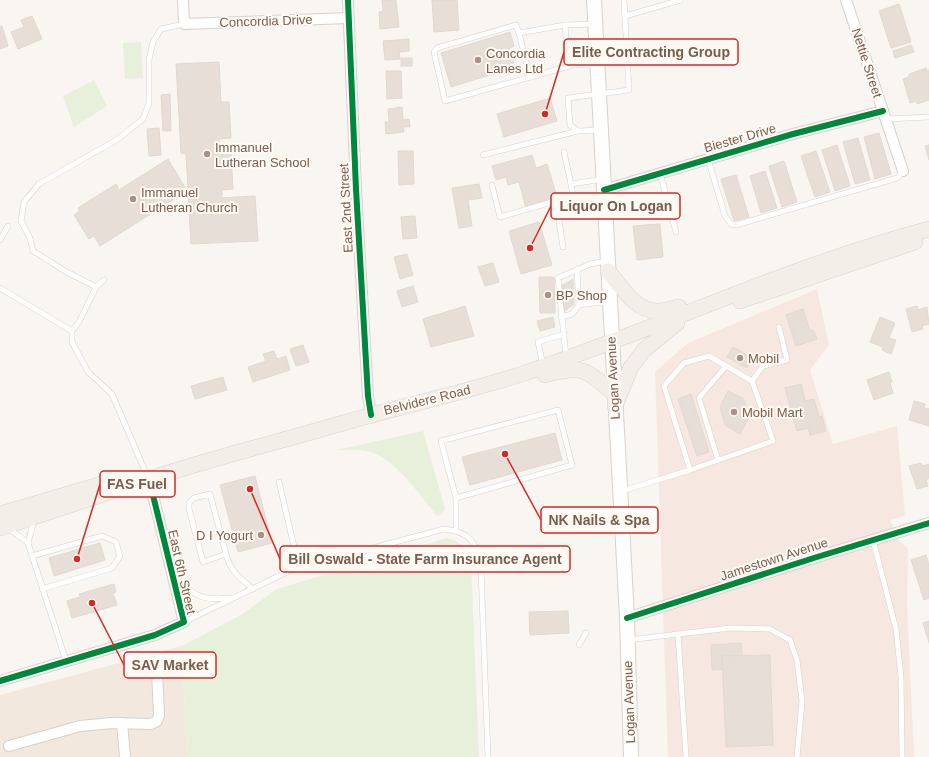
<svg xmlns="http://www.w3.org/2000/svg" width="929" height="757" font-family="Helvetica,sans-serif">
	<style>
		.residential { fill: #f2e8de }
		.commercial { fill: #f6e8e1 }
		.green { fill: #e7f0db }
		.building { fill: #e6ded7; stroke: #e2d8d2 }
		.lines { fill: none; stroke-linecap: round; stroke-linejoin: round }
		.lane-casing { stroke: #d7d1cb; stroke-width: 6 }
		.street-casing { stroke: #d7d1cb; stroke-width: 12 }
		.secondary-casing { stroke: #d9d2cb; stroke-width: 16 }
		.primary-casing { stroke: #dad1cc; stroke-width: 16 }
		.lane { stroke: #fefefd; stroke-width: 5 }
		.street { stroke: #fefefd; stroke-width: 10 }
		.secondary { stroke: #fefefd; stroke-width: 14 }
		.primary { stroke: #f3eee8; stroke-width: 15 }
		.cycleway-casing { stroke: #fffaf3; stroke-width: 8 }
		.cycleway { stroke: #00873e; stroke-width: 6 }
		.poi-dot { fill: #a69286; stroke: #fffaf3; stroke-width: 1.5 }
		.labels { text-anchor: middle; dominant-baseline: central; stroke-width: 4; stroke-linejoin: round; paint-order: stroke }
		.street-label { font-size: 13px; fill: #7a5c4d; stroke: #fffaf3 }
		.poi-label { font-size: 13px; fill: #7a5c4d; stroke: #fffaf3; text-anchor: start }
		.leader { fill: none; stroke: #d62828; stroke-width: 1.5 }
		.callout-dot { fill: #d62828; stroke: #fffaf3; stroke-width: 1.5 }
		.callout { fill: #fffaf3; stroke: #d62828; stroke-width: 1.5 }
		.callout-label { font-size: 14px; text-anchor: middle; font-weight: bold; fill: #7a5c4d }
	</style>
	<rect width="100%" height="100%" fill="#f9f5f0"/>
	<path class="residential" d="M182,646L187,757H0V695Z"/>
	<path class="commercial" d="M817,289L829,345L810,370L833,444L897,426L905,515L890,520L898,539L908,549L907,603L914,757H668L655,372L688,343Z"/>
	<g class="green">
		<path d="M141,42L143,78L125,79L123,43Z"/>
		<path d="M94,80L107,106L74,127L63,96Z"/>
		<path d="M423,431L445,509L442,514L437,516C422,497 392,455 367,451C358,449 346,450 336,450Z"/>
		<path d="M447,538C464,543 466,548 471,565L479,757H187L182,646L241,615L277,589Z"/>
	</g>
	<g class="building">
		<path d="M382,0H396L399,27L380,29L379,12L383,11Z"/>
		<path d="M432,0H457L459,30L434,32Z"/>
		<path d="M899,4L911,42L891,48L879,11Z"/>
		<path d="M32,16L42,39L18,49L11,32L24,27L21,20Z"/>
		<path d="M2,26L8,46L0,49V27Z"/>
		<path d="M510,32L514,46L509,48L515,67L451,87L441,53Z"/>
		<path d="M409,39V51L399,52L400,59L385,60L383,41Z"/>
		<path d="M911,45L914,52L895,58L893,51Z"/>
		<rect x="401" y="58" width="11" height="8"/>
		<path d="M219,62L221,102H229L231,138L219,139L220,153H231L233,189L222,190V198L255,196L258,241L191,244L186,154L181,153L176,64Z"/>
		<path d="M926,68L927,71L929,70V100L917,104L916,101L910,103L903,79L909,77V74Z"/>
		<path d="M386,71H401L402,98L387,99Z"/>
		<path d="M170,94L171,131H163L161,95Z"/>
		<path d="M550,98L557,121L504,137L497,114Z"/>
		<path d="M402,107L403,120L409,119L410,127H403L404,132L386,134L385,122H389L388,109Z"/>
		<path d="M159,128L161,155L149,156L147,129Z"/>
		<path d="M879,133L891,174L875,179L864,137Z"/>
		<path d="M858,138L870,180L855,184L843,142Z"/>
		<path d="M837,145L850,186L835,191L822,150Z"/>
		<path d="M929,145V160L925,146Z"/>
		<path d="M398,151H413L414,184L399,185Z"/>
		<path d="M816,151L830,192L815,197L801,156Z"/>
		<path d="M532,155L536,168L547,164L558,200L526,208L519,182L508,185L506,177L496,180L492,166Z"/>
		<path d="M168,159L187,191L100,246L94,236L89,239L74,215L80,211L78,208L116,184L119,190Z"/>
		<path d="M784,161L797,202L782,207L769,166Z"/>
		<path d="M765,171L777,208L761,213L750,176Z"/>
		<path d="M736,175L749,217L734,221L721,179Z"/>
		<path d="M479,184L482,198L468,200L472,226L459,228L452,188Z"/>
		<path d="M415,216L417,238L403,239L401,217Z"/>
		<path d="M539,222L552,265L521,274L509,231Z"/>
		<path d="M660,224L663,257L637,260L633,226Z"/>
		<path d="M407,254L413,275L400,279L394,257Z"/>
		<path d="M493,263L499,282L485,286L478,267Z"/>
		<path d="M539,277H554L555,313H540Z"/>
		<path d="M573,279L574,304L563,312L561,286Z"/>
		<path d="M413,286L418,302L402,307L397,291Z"/>
		<path d="M465,306L474,336L431,347L423,319Z"/>
		<path d="M917,306L918,310L927,307L929,324L922,326L923,329L912,332L906,309Z"/>
		<path d="M803,309L810,331L813,330L817,339L796,346L786,315Z"/>
		<path d="M553,317L555,327L540,331L537,321Z"/>
		<path d="M880,317L895,323L889,338L896,340L891,354L882,350L883,347L870,342Z"/>
		<path d="M303,345L309,362L296,366L290,349Z"/>
		<path d="M733,347L752,358L747,368L727,357Z"/>
		<path d="M274,351L277,359L286,356L290,370L253,382L248,367L266,361L263,354Z"/>
		<path d="M889,372L892,382L890,383L893,393L874,400L867,380Z"/>
		<path d="M223,377L227,390L195,399L191,386Z"/>
		<path d="M801,384L805,401L814,399L819,417L822,416L826,431L810,435L808,428L797,431L785,388Z"/>
		<path d="M728,391L744,399L749,418L740,434L725,425L720,407Z"/>
		<path d="M691,394L709,452L697,456L678,399Z"/>
		<path d="M914,401L925,404L924,408L929,409V426L909,420Z"/>
		<path d="M555,433L562,460L470,485L462,457Z"/>
		<path d="M921,463L922,466L929,464V478L926,480L928,486L917,489L909,466Z"/>
		<path d="M255,476L272,543L238,552L220,485Z"/>
		<path d="M100,543L105,560L54,576L49,558Z"/>
		<path d="M926,555L929,565V598L924,600L911,560Z"/>
		<path d="M114,584L116,592L113,593L117,605L72,618L67,601L80,597L79,594Z"/>
		<path d="M568,611L569,633L530,635L529,612Z"/>
		<path d="M929,621V643L923,623Z"/>
		<path d="M741,643L742,656H722L723,669L712,670L711,645Z"/>
		<path d="M770,655L773,745L726,747L722,656Z"/>
	</g>
	<g class="lines">
		<g class="lane-casing">
			<g id="lane">
				<path d="M625,16L681,0"/>
				<path d="M594,24L565,25L519,33L516,25L437,48L434,52L445,101L573,65H597"/>
				<path d="M565,25L568,67"/>
				<path d="M519,33L530,77"/>
				<path d="M886,119L929,117"/>
				<path d="M600,130L578,131L570,125L568,98L629,90L624,0"/>
				<path d="M564,152L571,184"/>
				<path d="M483,155L578,131"/>
				<path d="M708,159L725,216L731,224L736,225L897,178L903,171"/>
				<path d="M660,173L676,232"/>
				<path d="M492,185L500,217L573,196L571,184L603,179"/>
				<path d="M0,240L8,226"/>
				<path d="M563,247L559,221L561,216L604,210"/>
				<path d="M577,270L579,305L609,301"/>
				<path d="M104,280L96,287L65,271L33,251L30,238L21,221L24,202L39,184L118,139L143,119L149,103V60L153,42L161,29L184,24"/>
				<path d="M96,287L79,322L72,331V342L88,372L112,394L148,478"/>
				<path d="M0,288L72,331"/>
				<path d="M561,317L572,314L579,305"/>
				<path d="M566,356L558,278L590,264L607,261"/>
				<path d="M543,365L538,342L564,334"/>
				<path d="M752,381L763,366L787,360L779,327"/>
				<path d="M718,460L699,398L726,366"/>
				<path d="M279,482L299,568"/>
				<path d="M622,491L690,470L664,386L684,363L709,356L752,381L773,441L690,470"/>
				<path d="M34,520L28,543L66,661"/>
				<path d="M8,530L14,532L28,543"/>
				<path d="M456,531V498L441,441L558,410L572,465L456,498"/>
				<path d="M873,540L896,629L901,677L902,757"/>
				<path d="M226,554L203,562L189,509V503L194,498L210,494L226,554C230,571 240,578 253,589"/>
				<path d="M32,556L102,536L116,542L120,556L112,568L42,589"/>
				<path d="M175,579C196,596 202,601 229,598"/>
				<path d="M184,622L291,570L444,529C470,531 478,544 481,568L488,757"/>
				<path d="M678,634L731,628L770,629L790,640L797,660L802,701L797,757"/>
				<path d="M628,640L678,634L686,757"/>
				<path d="M579,645L586,633"/>
			</g>
		</g>
		<g class="street-casing">
			<g id="street">
				<path d="M183,0L184,24L349,18"/>
				<path d="M348,0L356,189L368,396L371,415"/>
				<path d="M846,0L903,171"/>
				<path d="M604,190L793,134L883,111"/>
				<path d="M627,618L817,557L929,523"/>
				<path d="M0,681L155,635L184,622L149,479"/>
				<path d="M122,723L125,757"/>
				<path d="M9,746L80,726L112,723L151,724L157,721L159,715L157,671"/>
			</g>
		</g>
		<g class="secondary-casing">
			<path id="secondary" d="M594,0L627,618L631,757"/>
		</g>
		<g class="primary-casing">
			<g id="primary">
				<path d="M608,271C622,287 636,313 660,311C666,311 673,308 679,307"/>
				<path d="M740,301L915,242"/>
				<path d="M545,375C583,365 586,369 614,394"/>
				<path d="M615,406L631,367L644,350L677,323"/>
				<path d="M0,514L119,479H140"/>
				<path d="M0,528C50,512 100,495 149,479C213,458 278,442 343,423C402,406 463,393 522,374C660,328 789,266 929,229"/>
			</g>
		</g>
		<use href="#lane" class="lane"/>
		<use href="#street" class="street"/>
		<use href="#secondary" class="secondary"/>
		<use href="#primary" class="primary"/>
		<g class="cycleway-casing">
			<g id="cycleway">
				<path d="M348,0L356,189L368,396L371,415"/>
				<path d="M604,190L793,134L883,111"/>
				<path d="M627,618L817,557L929,523"/>
				<path d="M0,681L155,635L184,622L149,479"/>
			</g>
		</g>
		<use href="#cycleway" class="cycleway"/>
	</g>
	<g class="poi-dot">
		<circle cx="478" cy="60" r="4"/>
		<circle cx="207" cy="154" r="4"/>
		<circle cx="133" cy="199" r="4"/>
		<circle cx="548" cy="295" r="4"/>
		<circle cx="740" cy="358" r="4"/>
		<circle cx="734" cy="412" r="4"/>
		<circle cx="261" cy="535" r="4"/>
	</g>
	<g class="labels">
		<g class="street-label">
			<text transform="translate(266 21) rotate(-2)">Concordia Drive</text>
			<text transform="translate(867 63) rotate(72)">Nettie Street</text>
			<text transform="translate(740 138) rotate(-16)">Biester Drive</text>
			<text transform="translate(346 208) rotate(-93)">East 2nd Street</text>
			<text transform="translate(613 378) rotate(-93)">Logan Avenue</text>
			<text transform="translate(427 400) rotate(-14)">Belvidere Road</text>
			<text transform="translate(774 559) rotate(-18)">Jamestown Avenue</text>
			<text transform="translate(182 572) rotate(77)">East 6th Street</text>
			<text transform="translate(629 702) rotate(-92)">Logan Avenue</text>
		</g>
		<g class="poi-label">
			<text x="486" y="53">Concordia<tspan x="486" dy="15">Lanes Ltd</tspan></text>
			<text x="215" y="147">Immanuel<tspan x="215" dy="15">Lutheran School</tspan></text>
			<text x="141" y="192">Immanuel<tspan x="141" dy="15">Lutheran Church</tspan></text>
			<text x="556" y="295">BP Shop</text>
			<text x="748" y="358">Mobil</text>
			<text x="742" y="412">Mobil Mart</text>
			<text x="253" y="535" text-anchor="end">D I Yogurt</text>
		</g>
	</g>
	<path class="leader" d="M545 114L564 52M530 248L551 206M77 559L100 484M505 454L541 520M250 489L280 559M92 603L124 665"/>
	<g class="callout-dot">
		<circle cx="545" cy="114" r="4"/>
		<circle cx="530" cy="248" r="4"/>
		<circle cx="77" cy="559" r="4"/>
		<circle cx="505" cy="454" r="4"/>
		<circle cx="250" cy="489" r="4"/>
		<circle cx="92" cy="603" r="4"/>
	</g>
	<g class="callout">
		<rect x="564" y="39" width="174" height="26" rx="4"/>
		<rect x="551" y="193" width="129" height="26" rx="4"/>
		<rect x="100" y="471" width="75" height="26" rx="4"/>
		<rect x="541" y="507" width="117" height="26" rx="4"/>
		<rect x="280" y="546" width="290" height="26" rx="4"/>
		<rect x="124" y="652" width="92" height="26" rx="4"/>
	</g>
	<g class="callout-label">
		<text x="651" y="57">Elite Contracting Group</text>
		<text x="616" y="211">Liquor On Logan</text>
		<text x="137" y="489">FAS Fuel</text>
		<text x="599" y="525">NK Nails &amp; Spa</text>
		<text x="425" y="564">Bill Oswald - State Farm Insurance Agent</text>
		<text x="170" y="670">SAV Market</text>
	</g>
</svg>
